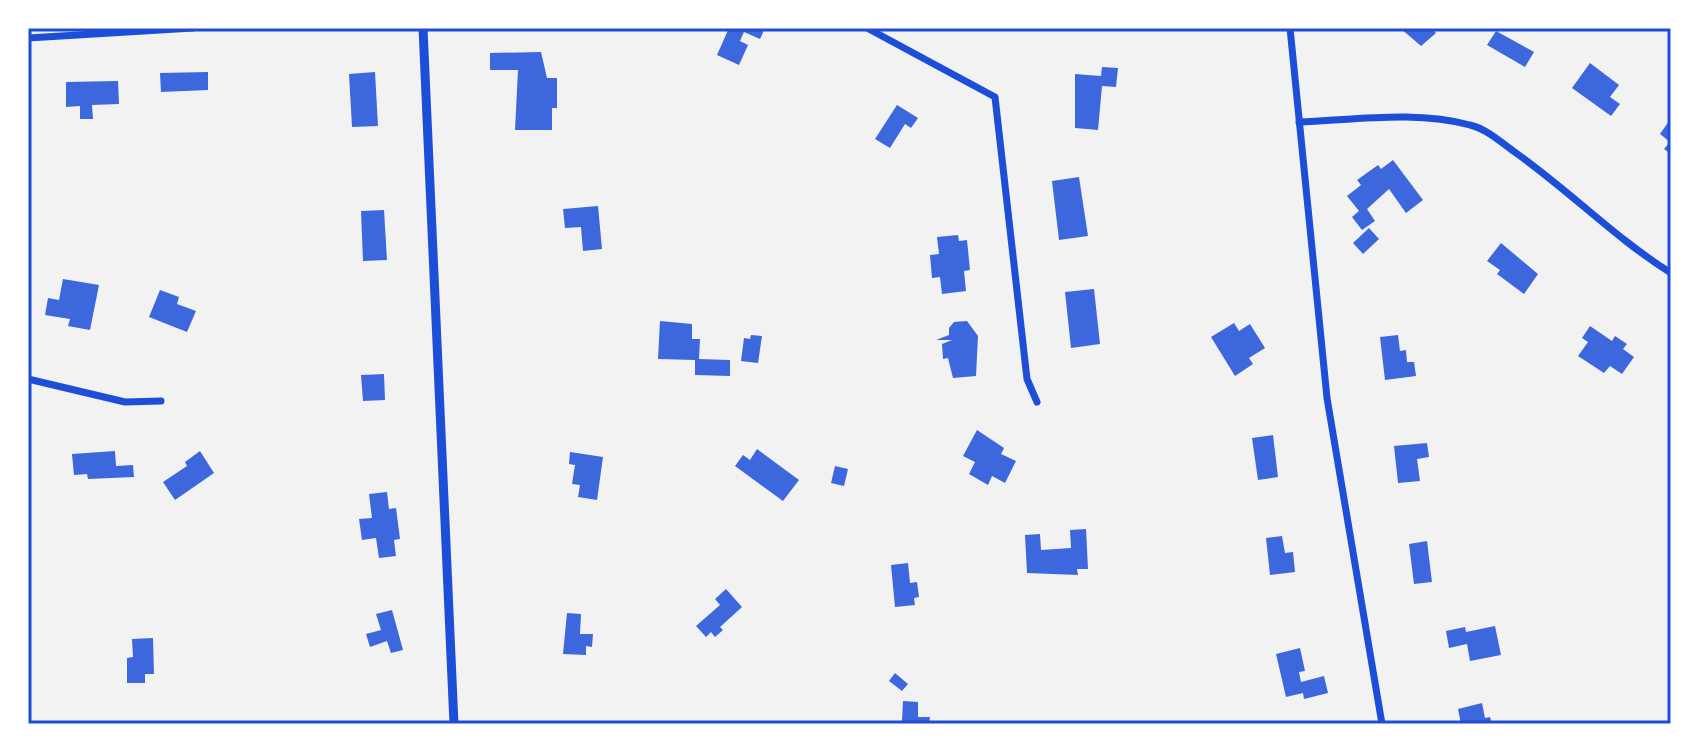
<svg xmlns="http://www.w3.org/2000/svg" width="1699" height="752" font-family="Overpass,sans-serif">
	<style>
		.building { fill: #3d67dc }
		.lines { fill: none; stroke-linecap: round; stroke-linejoin: round }
		.minor { stroke: #1d4ed8; stroke-width: 7 }
		.secondary { stroke: #1d4ed8; stroke-width: 9 }
		.neatline { fill: none; stroke: #1d4ed8; stroke-width: 3 }
	</style>
	<rect width="100%" height="100%" fill="#f2f2f2"/>
	<g class="building">
		<path d="M729,28H765L760,39L744,32L740,41L748,45L739,65L717,55Z"/>
		<path d="M1400,28H1432L1436,33L1421,46Z"/>
		<path d="M1496,31L1534,52L1525,67L1487,45Z"/>
		<path d="M541,52L547,78H557V108H552V130H515L518,70H490V53Z"/>
		<path d="M1590,63L1619,85L1610,97L1620,104L1611,116L1572,88Z"/>
		<path d="M1102,67L1118,68L1116,87L1102,86L1098,130L1075,128V74L1101,76Z"/>
		<path d="M208,72V90L161,92L160,73Z"/>
		<path d="M375,72L378,126L352,127L349,74Z"/>
		<path d="M118,81L119,104L92,105L93,119H80V106L66,107V82Z"/>
		<path d="M897,105L918,118L911,128L905,124L890,148L875,139Z"/>
		<path d="M1669,121L1671,123V154L1664,149L1670,142L1660,134Z"/>
		<path d="M1393,160L1423,200L1406,213L1389,189L1367,209L1375,221L1362,230L1352,217L1359,211L1347,196L1361,185L1357,180L1378,165L1381,169Z"/>
		<path d="M1079,177L1088,236L1059,240L1052,181Z"/>
		<path d="M598,206L602,249L583,251L581,227L565,228L563,209Z"/>
		<path d="M384,210L387,260L363,261L361,211Z"/>
		<path d="M1369,228L1379,239L1363,254L1353,243Z"/>
		<path d="M958,235L959,241L967,240L970,270L964,271L966,291L942,294L940,277L932,278L930,255L939,254L937,237Z"/>
		<path d="M1501,243L1538,274L1524,294L1497,274L1500,270L1487,261Z"/>
		<path d="M63,279L99,285L90,330L68,326L70,319L45,315L48,298L59,300Z"/>
		<path d="M1094,289L1100,344L1071,348L1065,292Z"/>
		<path d="M160,290L179,297L177,304L196,311L187,332L149,317Z"/>
		<path d="M660,321L692,324V339H700L699,359L730,360V376L695,375V360L658,359Z"/>
		<path d="M967,321L978,336L976,376L953,378L948,358L943,359L942,344L952,340H936L949,335V328L954,322Z"/>
		<path d="M1234,323L1239,331L1250,324L1265,348L1249,358L1253,364L1235,376L1211,337Z"/>
		<path d="M1590,326L1612,341L1615,336L1627,344L1623,349L1634,357L1622,374L1610,366L1604,373L1578,356L1588,342L1582,338Z"/>
		<path d="M751,335L762,336L758,363L741,361L744,338L750,339Z"/>
		<path d="M1398,335L1400,351L1406,350L1407,362H1414L1416,376L1385,380L1380,337Z"/>
		<path d="M384,374L385,400L363,401L361,375Z"/>
		<path d="M977,430L1004,448L1001,454L1016,461L1005,483L992,476L988,485L969,474L975,462L963,456Z"/>
		<path d="M1273,435L1278,477L1258,480L1252,438Z"/>
		<path d="M1427,443L1429,457L1417,459L1420,481L1398,483L1394,446Z"/>
		<path d="M757,449L799,480L783,501L735,466L743,455L750,460Z"/>
		<path d="M115,451L116,466L133,465L134,477L88,479L87,474L74,475L72,454Z"/>
		<path d="M200,451L214,473L175,500L163,482L187,466L185,462Z"/>
		<path d="M570,452L603,457L597,500L578,497L580,485L572,484L575,465L569,464Z"/>
		<path d="M835,466L848,469L844,486L831,483Z"/>
		<path d="M387,492L389,509L396,508L400,539L394,540L396,556L379,558L376,538L362,540L359,519L372,518L369,494Z"/>
		<path d="M1086,529L1088,569H1077L1078,575L1027,573L1025,535L1040,534L1041,550L1071,548L1070,530Z"/>
		<path d="M1282,536L1285,553L1293,552L1295,572L1270,575L1266,538Z"/>
		<path d="M1427,541L1432,582L1414,584L1409,544Z"/>
		<path d="M908,563L910,583L917,582L919,597L914,598L915,605L895,607L891,565Z"/>
		<path d="M726,589L742,607L720,627L723,630L715,637L711,632L706,637L696,626L720,605L715,599Z"/>
		<path d="M392,610L403,650L391,653L387,641L370,647L366,634L381,630L376,614Z"/>
		<path d="M567,613L581,614L580,634H593L592,647L586,646V655L563,654Z"/>
		<path d="M1495,626L1501,655L1470,661L1467,644L1449,648L1446,631L1465,627L1466,632Z"/>
		<path d="M153,638L154,674H145V683H127V658L133,657L132,639Z"/>
		<path d="M1300,648L1305,671L1299,672L1301,682L1324,676L1328,693L1304,699L1303,693L1286,697L1276,654Z"/>
		<path d="M895,673L908,684L902,691L889,681Z"/>
		<path d="M903,701L918,702V717H930L929,724L902,721Z"/>
		<path d="M1482,703L1485,718L1490,717L1492,724H1461L1458,709Z"/>
	</g>
	<g class="lines">
		<g class="minor">
			<path d="M867,28L995,97L1027,379L1037,402"/>
			<path d="M1290,28L1327,398L1382,724"/>
			<path d="M28,38L193,28"/>
			<path d="M1299,122C1353,120 1417,110 1470,125C1487,129 1502,143 1516,153C1570,191 1615,238 1671,273"/>
			<path d="M28,379L125,402L161,401"/>
		</g>
		<path class="secondary" d="M423,28L454,724"/>
	</g>
	<rect width="1699" height="752" fill="none" stroke="#ffffff" stroke-width="60"/>
	<rect x="30" y="30" width="1639" height="692" class="neatline"/>
</svg>
